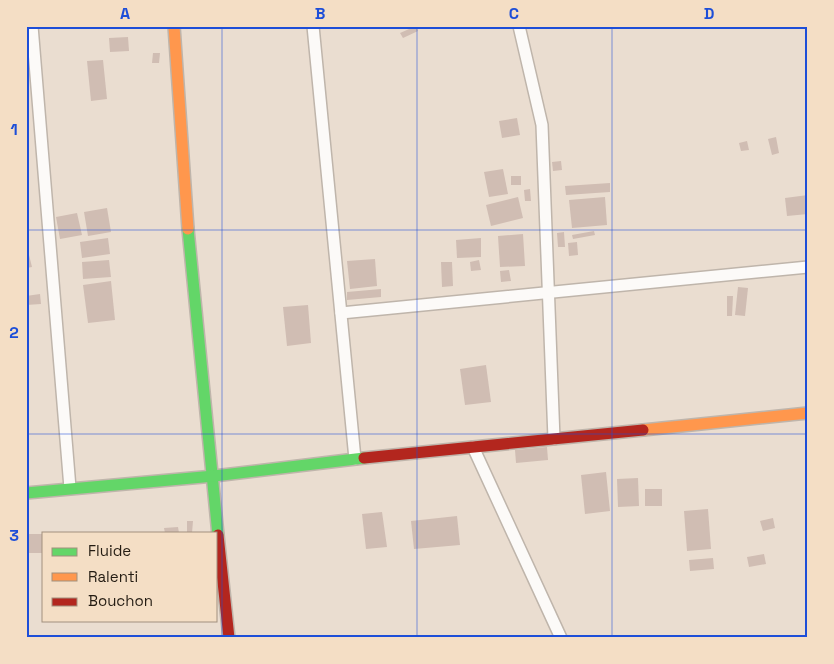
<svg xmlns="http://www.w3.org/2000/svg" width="834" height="664" font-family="'Space Grotesk',sans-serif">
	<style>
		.building { fill: #d0bdb3 }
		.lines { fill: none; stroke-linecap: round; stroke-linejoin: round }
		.street-casing { stroke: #bfb5ab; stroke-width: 14 }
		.fast-casing { stroke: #bfb5ab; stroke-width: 14 }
		.slow-casing { stroke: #bfb5ab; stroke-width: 14 }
		.jam-casing { stroke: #bfb5ab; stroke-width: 14 }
		.street { stroke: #fcfaf8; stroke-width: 11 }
		.fast { stroke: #63d668; stroke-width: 11 }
		.slow { stroke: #ff974d; stroke-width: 11 }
		.jam { stroke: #b3261e; stroke-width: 11 }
		.grid { fill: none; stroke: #1d4ed8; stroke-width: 1; stroke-opacity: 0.55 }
		.neatline { fill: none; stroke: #1d4ed8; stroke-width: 2 }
		.grid-label { font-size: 16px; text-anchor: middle; font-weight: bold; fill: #1d4ed8 }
	</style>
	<rect width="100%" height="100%" fill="#eaddd0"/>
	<g class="building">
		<path d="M416,26L418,31L403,38L400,33Z"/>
		<path d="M128,37L129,51L110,52L109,38Z"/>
		<path d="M153,53H160L159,63H152Z"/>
		<path d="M103,60L107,99L91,101L87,61Z"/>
		<path d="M517,118L520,135L502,138L499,121Z"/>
		<path d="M776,137L779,153L772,155L768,139Z"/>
		<path d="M747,141L749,150L741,151L739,143Z"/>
		<path d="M561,161L562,170L553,171L552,162Z"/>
		<path d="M503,169L508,194L489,197L484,172Z"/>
		<rect x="511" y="176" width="10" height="9"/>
		<path d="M610,183V192L566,195L565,186Z"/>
		<path d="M530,189L531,201H525L524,190Z"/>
		<path d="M808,195V214L787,216L785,198Z"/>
		<path d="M518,197L523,218L491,226L486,205Z"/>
		<path d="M605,197L607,225L572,228L569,200Z"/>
		<path d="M107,208L111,232L88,236L84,212Z"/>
		<path d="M77,213L82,235L60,239L56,217Z"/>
		<path d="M594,231L595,235L573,239L572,235Z"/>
		<path d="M564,232L565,247H558L557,233Z"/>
		<path d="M523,234L525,266L500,267L498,236Z"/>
		<path d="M108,238L110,254L82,258L80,242Z"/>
		<path d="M481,238V257L457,258L456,240Z"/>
		<path d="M577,242L578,255L569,256L568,243Z"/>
		<path d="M26,243L32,267L26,268Z"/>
		<path d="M375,259L377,286L350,289L347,261Z"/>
		<path d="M109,260L111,277L83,279L82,262Z"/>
		<path d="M479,260L481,270L471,271L470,262Z"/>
		<path d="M441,262H452L453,286L442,287Z"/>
		<path d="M509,270L511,281L501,282L500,271Z"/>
		<path d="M111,281L115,320L88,323L83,285Z"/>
		<path d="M738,287L748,288L745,316L735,315Z"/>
		<path d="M381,289V297L347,300V292Z"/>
		<path d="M40,294L41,304L26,305V296Z"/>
		<path d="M727,296H733L732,316H727Z"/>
		<path d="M308,305L311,343L287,346L283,307Z"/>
		<path d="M486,365L491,402L465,405L460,369Z"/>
		<path d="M547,447L548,460L516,463L515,450Z"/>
		<path d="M606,472L610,511L585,514L581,475Z"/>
		<path d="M638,478L639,506L618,507L617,479Z"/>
		<rect x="645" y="489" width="17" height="17"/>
		<path d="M708,509L711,549L687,551L684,511Z"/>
		<path d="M382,512L387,547L366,549L362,514Z"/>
		<path d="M457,516L460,545L414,549L411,521Z"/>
		<path d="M773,518L775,528L763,531L760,521Z"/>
		<path d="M187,521H193L192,533H187Z"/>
		<path d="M178,527L179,533H165L164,528Z"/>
		<rect x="26" y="534" width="18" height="19"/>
		<path d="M764,554L766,564L749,567L747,557Z"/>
		<path d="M713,558L714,569L690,571L689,560Z"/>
	</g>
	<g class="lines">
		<g class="street-casing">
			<g id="street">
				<path d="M32,26L70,488"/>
				<path d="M313,26L355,459"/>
				<path d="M519,26L542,125L554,439"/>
				<path d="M341,313L808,267"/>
				<path d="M473,447L561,638"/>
			</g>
		</g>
		<g class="fast-casing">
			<g id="fast">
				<path d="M188,229L218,535"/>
				<path d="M26,493L214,476L364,458"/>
			</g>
		</g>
		<g class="slow-casing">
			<g id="slow">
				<path d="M174,26L188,229"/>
				<path d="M643,430L808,413"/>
			</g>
		</g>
		<g class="jam-casing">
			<g id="jam">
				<path d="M364,458L643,430"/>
				<path d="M218,535L229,638"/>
			</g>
		</g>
		<use href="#street" class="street"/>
		<use href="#fast" class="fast"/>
		<use href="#slow" class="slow"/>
		<use href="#jam" class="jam"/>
	</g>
	<path class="grid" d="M222,26V638M417,26V638M612,26V638M26,230H808M26,434H808"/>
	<rect width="834" height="664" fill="none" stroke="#f4dec5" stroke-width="55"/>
	<rect x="42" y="532" width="175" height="90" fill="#f4dec5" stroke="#a1907e"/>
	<rect x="52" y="548" width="25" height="8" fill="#63d668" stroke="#a1907e"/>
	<text x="88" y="556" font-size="15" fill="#241c13">Fluide</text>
	<rect x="52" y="573" width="25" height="8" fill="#ff974d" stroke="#a1907e"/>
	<text x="88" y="582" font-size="15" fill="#241c13">Ralenti</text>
	<rect x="52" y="598" width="25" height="8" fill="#b3261e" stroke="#a1907e"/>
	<text x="88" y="606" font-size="15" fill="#241c13">Bouchon</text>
	<rect x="28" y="28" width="778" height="608" class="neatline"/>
	<g class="grid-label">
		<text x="125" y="19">A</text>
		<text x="320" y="19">B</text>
		<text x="514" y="19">C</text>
		<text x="709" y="19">D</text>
		<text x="14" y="135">1</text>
		<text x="14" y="338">2</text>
		<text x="14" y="541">3</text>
	</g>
</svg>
